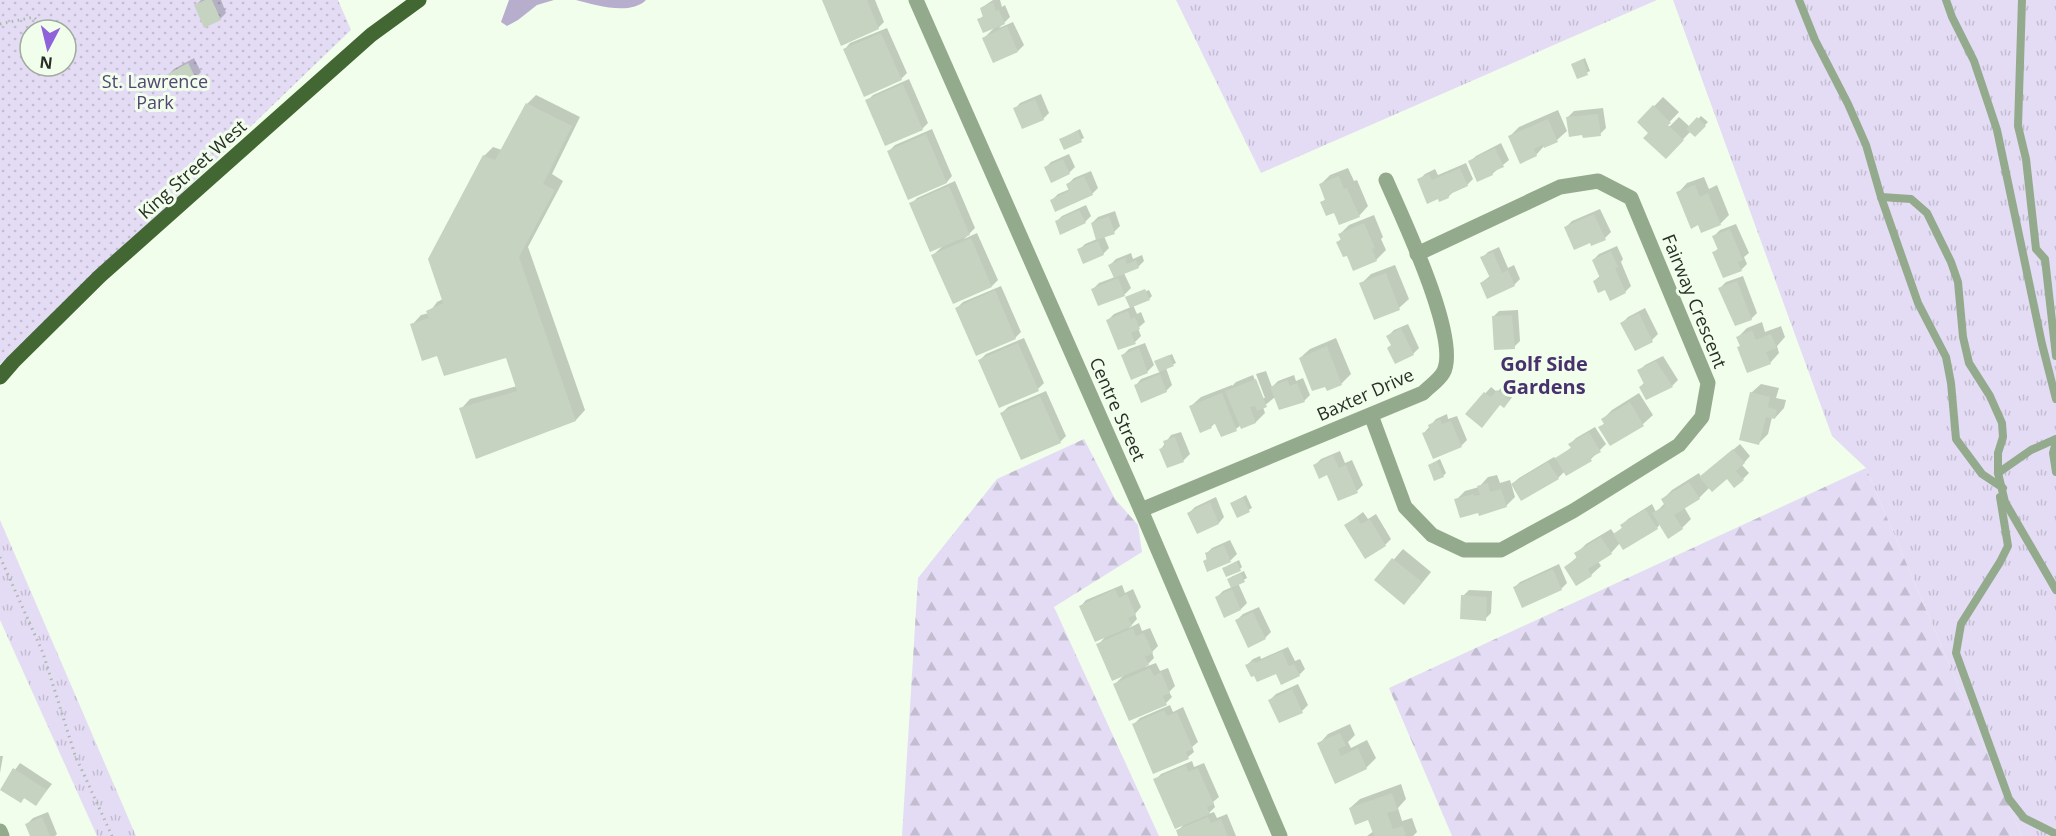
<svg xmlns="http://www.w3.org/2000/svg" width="2056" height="836" font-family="'Open Sans',sans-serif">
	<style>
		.grass { fill: url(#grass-tufts) }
		.forest { fill: url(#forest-firs) }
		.park { fill: url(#park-dots); fill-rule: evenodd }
		.water { fill: #b7aece }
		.shadow { fill: #0003 }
		.building { fill: #c6d3c1 }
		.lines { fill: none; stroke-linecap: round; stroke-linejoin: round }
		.path { stroke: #afb9ab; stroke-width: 3; stroke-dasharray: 1.5 4.5; stroke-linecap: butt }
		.service { stroke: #94aa8c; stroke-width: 8 }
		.minor { stroke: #94aa8c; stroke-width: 15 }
		.primary { stroke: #426732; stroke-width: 15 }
		.labels { text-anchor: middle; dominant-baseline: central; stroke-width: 6; stroke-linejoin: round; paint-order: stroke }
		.park-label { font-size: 18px; fill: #534472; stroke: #f1feec }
		.street-label { font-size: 18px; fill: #292e27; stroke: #f1feec }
		.neighbourhood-label { font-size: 20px; font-weight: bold; fill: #48326d; stroke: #f1feec }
	</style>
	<defs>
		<pattern id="grass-tufts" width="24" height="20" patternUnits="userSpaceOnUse" patternTransform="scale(1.5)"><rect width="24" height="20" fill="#e3dcf4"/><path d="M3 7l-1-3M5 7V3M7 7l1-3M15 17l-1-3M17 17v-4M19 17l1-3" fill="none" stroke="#c3bdd1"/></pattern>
		<pattern id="forest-firs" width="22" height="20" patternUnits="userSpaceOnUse" patternTransform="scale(1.5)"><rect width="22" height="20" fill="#e3dcf4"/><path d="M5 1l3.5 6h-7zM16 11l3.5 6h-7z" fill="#c3bdd1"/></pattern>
		<pattern id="park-dots" width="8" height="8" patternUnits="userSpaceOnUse" patternTransform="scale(1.5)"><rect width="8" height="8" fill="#e3dcf4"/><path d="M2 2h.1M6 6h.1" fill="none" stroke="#c3bdd1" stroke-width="1.8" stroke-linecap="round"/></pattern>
	</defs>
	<rect width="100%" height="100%" fill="#f1feec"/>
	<g class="grass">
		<path d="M1176,0H1657L1261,173Z"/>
		<path d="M1673,0H2056V836H2022L1866,468L1832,436Z"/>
		<path d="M0,520L136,836H97L0,620Z"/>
	</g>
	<g class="forest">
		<path d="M1084,439L1115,499L1138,525L1142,552L1054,607L1159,836H902L918,578L997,479Z"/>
		<path d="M1866,468L2022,836H1452L1389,688Z"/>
	</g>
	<path class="park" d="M0,0H338L351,30L167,207L0,364ZM30,30H66V66H30Z"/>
	<g class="water">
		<path d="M509,0H554L537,5L518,20L507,26L501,22Z"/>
		<path d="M576,0H646C630,16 595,5 576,0Z"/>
	</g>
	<g class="shadow">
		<path d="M201,0H221L226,13L220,19L196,5Z"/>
		<path d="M823,0H875L884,22L878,28Z"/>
		<path d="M993,0H1000L1002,7L1005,5L1010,17L999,28L1013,22L1024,45L1018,51L984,38L995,27L979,20L984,15L981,8Z"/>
		<path d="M887,28L907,73L901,79L845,49L850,43Z"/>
		<path d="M194,58L201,72L195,78L168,75L174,69Z"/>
		<path d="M1585,58L1590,71L1578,77L1573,64Z"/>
		<path d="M909,79L928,123L922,129L867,101L873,95Z"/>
		<path d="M1041,94L1049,113L1043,119L1015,109L1020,103Z"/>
		<path d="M536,95L580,117L552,174L563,181L528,247L585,410L576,420L461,409L470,399L517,386L507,356L438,354L412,325L421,315L429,313L437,302L443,299L484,156L493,147L502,150L527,104Z"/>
		<path d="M1663,97L1679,112L1662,130L1664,132L1679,117L1690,127L1701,116L1708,122L1695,135L1691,131L1666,157L1650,133L1639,122Z"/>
		<path d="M1603,108L1606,128L1600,134H1584L1568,117L1574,111Z"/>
		<path d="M1558,110L1567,131L1557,140L1545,145L1536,155L1510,136L1519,127Z"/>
		<path d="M932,129L952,176L947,182L909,198L889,151L895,145Z"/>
		<path d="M1080,129L1084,138L1065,148L1061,139Z"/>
		<path d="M1501,143L1509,160L1492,174L1470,162L1476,156Z"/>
		<path d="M1069,154L1075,167L1069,173L1045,168L1051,162Z"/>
		<path d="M1466,163L1473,179L1467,185L1455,190L1448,197L1419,180L1425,174L1435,169L1438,175Z"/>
		<path d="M1348,168L1354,181L1357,180L1368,206L1359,216L1335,211L1322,203L1326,198L1320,185L1330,175Z"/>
		<path d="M1091,171L1098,188L1092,194L1056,210L1052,200L1058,194L1070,189L1068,184L1074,178Z"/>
		<path d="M1704,177L1709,189L1717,185L1729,215L1720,224L1678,193L1687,183Z"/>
		<path d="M955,181L975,228L964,239L977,233L998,280L992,286L953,302L933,255L944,245L911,204L917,198Z"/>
		<path d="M1086,205L1091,216L1085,222H1056L1062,216Z"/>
		<path d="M1600,209L1611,232L1605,238L1566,227L1572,221Z"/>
		<path d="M1115,211L1120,226L1114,232L1104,236L1109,248L1103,254L1079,250L1085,244L1097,239L1092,223L1098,217Z"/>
		<path d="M1374,215L1383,237L1381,239L1386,250L1376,260L1347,254L1338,242L1342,238L1340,234L1349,225Z"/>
		<path d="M1736,224L1749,253L1744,257L1747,264L1741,270L1714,252L1719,248L1714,236L1720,230Z"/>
		<path d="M1617,246L1623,259L1621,262L1631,286L1625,292L1606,288L1594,281L1600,276L1593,260L1599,254Z"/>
		<path d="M1499,247L1508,268L1514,265L1520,279L1514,285L1481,283L1490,276L1482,258L1488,252Z"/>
		<path d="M1131,253L1133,259L1142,255L1144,261L1138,267L1124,273L1131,288L1125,294L1099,304L1093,289L1099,283L1115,277L1110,265L1116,259Z"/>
		<path d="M1395,265L1409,299L1399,308L1361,284L1371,274Z"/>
		<path d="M1743,276L1757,313L1751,319L1720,288L1726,282Z"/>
		<path d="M1001,286L1021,332L1015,338L957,308L963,302Z"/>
		<path d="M1149,290L1152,296L1149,299L1133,305L1137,314L1141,312L1145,322L1138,328L1141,336L1135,342L1108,320L1114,314L1131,307L1128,298Z"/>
		<path d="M1645,308L1658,334L1652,340L1635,349L1622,323L1628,317Z"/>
		<path d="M1518,310L1520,341L1514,347L1493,317L1499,311Z"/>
		<path d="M1762,322L1765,332L1781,326L1785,337L1777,346L1779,353L1770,363L1741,345L1738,337L1747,328Z"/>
		<path d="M1408,324L1419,348L1413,354L1388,336L1394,330Z"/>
		<path d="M1024,338L1044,383L1038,389L980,360L986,354Z"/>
		<path d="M1336,338L1351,374L1341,384L1326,385L1300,358L1310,349Z"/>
		<path d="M1145,343L1154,365L1148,371L1132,378L1123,355L1129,349Z"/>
		<path d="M1172,354L1176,363L1166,368L1172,385L1166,391L1136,385L1141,379L1160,372L1156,362Z"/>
		<path d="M1663,356L1678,380L1672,386L1646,398L1640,387L1645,382L1639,371L1645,365Z"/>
		<path d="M1266,371L1272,387L1278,381L1294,375L1296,381L1303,378L1310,395L1304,401L1275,397L1263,407L1265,413L1256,422L1241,425L1236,429L1216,422L1211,427L1191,406L1201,397L1232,385V386L1236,382L1253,375L1262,398H1265L1256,374Z"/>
		<path d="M1761,384L1779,388L1776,398L1786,400L1784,408L1775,418L1772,417L1768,434L1759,443L1751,393Z"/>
		<path d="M1504,385L1515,393L1510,400L1467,414L1491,387L1497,392Z"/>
		<path d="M1046,391L1066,436L1060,442L1002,413L1008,407Z"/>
		<path d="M1639,393L1653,415L1643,424L1610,444L1600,428L1605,423L1603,419L1612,410Z"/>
		<path d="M1447,414L1448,419L1457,416L1467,440L1461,446L1424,433L1436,419Z"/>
		<path d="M1595,427L1606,444L1591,459L1567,474L1565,471L1558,478L1512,484L1519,478L1554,457L1556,459L1572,447L1570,444L1576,438Z"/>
		<path d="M1181,432L1190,454L1184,460L1168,466L1161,449L1171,435Z"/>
		<path d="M1740,444L1750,456L1742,465L1749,473L1743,479L1727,477L1710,487L1699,498L1684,507L1691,519L1682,528L1660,524L1657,528L1620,543L1611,553L1598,561L1601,566L1591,575L1566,567L1578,556L1576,554L1586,544L1611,529L1615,535L1623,527L1622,525L1628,519L1652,504L1656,512L1665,503L1663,499L1672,490L1699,473L1701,477Z"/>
		<path d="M1340,451L1345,463L1352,460L1363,485L1357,491L1315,465L1321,459Z"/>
		<path d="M1440,459L1446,473L1443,476L1429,465Z"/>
		<path d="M1497,475L1500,483L1510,480L1515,497L1506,506L1456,500L1465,491L1479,487L1488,477Z"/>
		<path d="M1246,495L1252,508L1238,516L1232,503Z"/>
		<path d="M1216,497L1224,517L1219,523L1198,532L1189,513L1195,507Z"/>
		<path d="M1363,512L1368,519L1376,514L1391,539L1385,545L1346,525Z"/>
		<path d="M1230,540L1237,554L1231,560L1208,570L1206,554L1212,548Z"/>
		<path d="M1403,549L1431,572L1413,594L1376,580Z"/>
		<path d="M1239,560L1242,567L1240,569L1227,566Z"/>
		<path d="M1559,564L1567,583L1561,589L1514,588L1520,582Z"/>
		<path d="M1244,571L1247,578L1238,583L1247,603L1241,609L1225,616L1217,597L1223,591L1232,587L1229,579L1231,577Z"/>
		<path d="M1122,585L1125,593L1133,589L1141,607L1135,614L1137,619L1129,628L1139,623L1142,631L1150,628L1158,646L1152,652L1154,658L1145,667L1156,663L1160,671L1168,668L1175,686L1169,692L1172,697L1166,703L1115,684L1125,674L1098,645L1106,636L1081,606L1086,600Z"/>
		<path d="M1469,590L1492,591L1491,613L1485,619L1463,596Z"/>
		<path d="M1259,607L1271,632L1265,638L1237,620L1243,614Z"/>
		<path d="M1288,647L1295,661L1300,659L1305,669L1299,675L1247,665L1253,659L1260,656L1261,659Z"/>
		<path d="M1298,684L1308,705L1302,711L1270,700L1276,694Z"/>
		<path d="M1170,705L1173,712L1183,707L1198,742L1192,747L1194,752L1188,757L1134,724L1140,718Z"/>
		<path d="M1350,724L1355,735L1348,742L1351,748L1367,740L1376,758L1366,768L1336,782L1319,744L1328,734Z"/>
		<path d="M0,756H3L0,773Z"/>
		<path d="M1192,761L1194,767L1204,763L1219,797L1213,802L1215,807L1208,814L1214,812L1217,818L1227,814L1236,836H1180L1178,831L1185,823L1155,780L1161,774Z"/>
		<path d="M20,763L52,784L36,804L25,797L21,801L1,789Z"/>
		<path d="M1401,784L1406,799L1398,808L1402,821L1412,818L1417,832L1413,836H1367L1374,831L1369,818L1350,808L1360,799Z"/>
		<path d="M48,812L57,834L55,836H32L27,824L33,818Z"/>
	</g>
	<g class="building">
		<path d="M205,0H212L221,20L204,28L194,5Z"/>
		<path d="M822,0H867L879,29L841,46Z"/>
		<path d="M993,2L996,11L999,10L1005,24L983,33L977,19L983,17L980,8Z"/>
		<path d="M1007,26L1018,52L993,63L982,38Z"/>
		<path d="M881,33L902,80L864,97L843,49Z"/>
		<path d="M1583,59L1588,75L1577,79L1571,64Z"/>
		<path d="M188,63L196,79L174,90L166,75Z"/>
		<path d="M903,84L923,130L885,146L865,100Z"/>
		<path d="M1035,99L1044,120L1022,129L1013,108Z"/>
		<path d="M526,103L572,126L543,184L555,190L519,257L576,421L476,459L459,408L517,391L506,358L444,376L437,356L422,361L410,324L429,318L426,311L443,303L428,259L483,155L495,160Z"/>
		<path d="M1653,105L1671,123L1668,125L1684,140L1666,159L1643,138L1648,133L1637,122Z"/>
		<path d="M1598,114L1601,136L1583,138L1582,135L1569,137L1566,117Z"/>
		<path d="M1697,117L1706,126L1695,137L1686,129Z"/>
		<path d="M1548,119L1558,142L1544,148L1543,145L1534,149L1537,156L1520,164L1508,136Z"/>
		<path d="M1078,131L1082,142L1064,150L1059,139Z"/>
		<path d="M926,134L947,183L908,200L887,151Z"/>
		<path d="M1495,148L1504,167L1492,172L1493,175L1477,182L1468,161Z"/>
		<path d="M1063,159L1070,174L1051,183L1044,167Z"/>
		<path d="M1460,168L1468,186L1448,195L1449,198L1439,202L1438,199L1427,204L1417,179L1429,174L1432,180Z"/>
		<path d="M1084,176L1093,195L1055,212L1050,200L1069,191L1066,184Z"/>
		<path d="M1339,176L1344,189L1347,188L1360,217L1339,225L1334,213L1326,216L1320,202L1325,200L1319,184Z"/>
		<path d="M1695,185L1700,197L1708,193L1721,225L1701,233L1698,225L1691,229L1676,192Z"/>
		<path d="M949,186L970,235L930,252L909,203Z"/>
		<path d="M1079,210L1086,223L1060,235L1055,221Z"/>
		<path d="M1594,214L1606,240L1591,246L1590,243L1574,250L1564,227Z"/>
		<path d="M1109,216L1115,234L1096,240L1091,223Z"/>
		<path d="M1364,223L1375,248L1372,249L1377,261L1353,271L1347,256L1343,257L1336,242L1341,240L1338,234Z"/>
		<path d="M1730,229L1743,260L1738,262L1742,271L1723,278L1712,252L1718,250L1712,236Z"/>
		<path d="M971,238L992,287L953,304L931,255Z"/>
		<path d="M1098,241L1104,255L1083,264L1077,249Z"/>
		<path d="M1611,251L1618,267L1615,268L1626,293L1610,301L1605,290L1598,293L1593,281L1600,278L1592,260Z"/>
		<path d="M1493,252L1502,273L1508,270L1515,286L1487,299L1480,283L1490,278L1480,257Z"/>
		<path d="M1125,258L1127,264L1136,260L1139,268L1114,278L1108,265Z"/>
		<path d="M1386,273L1400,310L1374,320L1359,283Z"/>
		<path d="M1118,278L1125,296L1098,306L1091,289Z"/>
		<path d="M1737,281L1752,320L1735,326L1718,288Z"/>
		<path d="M1145,289L1150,300L1130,308L1125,297Z"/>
		<path d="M995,290L1016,339L976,356L955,308Z"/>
		<path d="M1128,311L1131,319L1135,317L1140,329L1131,333L1136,344L1118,350L1106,320Z"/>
		<path d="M1639,313L1653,342L1635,351L1620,323Z"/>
		<path d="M1512,315L1515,349L1494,350L1492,316Z"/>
		<path d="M1401,328L1414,355L1395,364L1387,348L1391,345L1386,336Z"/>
		<path d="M1752,330L1756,340L1771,334L1777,348L1766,352L1771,364L1747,373L1737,347L1740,346L1736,337Z"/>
		<path d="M1018,343L1039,391L999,408L978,360Z"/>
		<path d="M1327,346L1342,385L1327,391L1325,387L1312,391L1299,358Z"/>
		<path d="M1139,348L1148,373L1131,380L1121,355Z"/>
		<path d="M1169,355L1174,366L1159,372L1154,361Z"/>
		<path d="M1656,361L1673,387L1646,400L1639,387L1644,384L1637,370Z"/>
		<path d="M1160,374L1167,392L1141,403L1134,385Z"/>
		<path d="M1256,379L1267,407L1257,411L1255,406L1250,407L1256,423L1241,429L1225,391Z"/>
		<path d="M1287,380L1290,386L1297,383L1305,402L1279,410L1270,387Z"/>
		<path d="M1497,390L1510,400L1504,408L1500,405L1482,428L1465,414L1484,392L1491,397Z"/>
		<path d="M1750,392L1770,397L1768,407L1777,410L1775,419L1766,417L1759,445L1739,440Z"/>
		<path d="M1222,393L1237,431L1221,437L1215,424L1210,425L1212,428L1200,433L1189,406Z"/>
		<path d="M1040,396L1061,443L1021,460L1000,413Z"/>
		<path d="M1630,402L1644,426L1610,446L1598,427L1604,424L1601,419Z"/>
		<path d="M1440,419L1442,424L1451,421L1462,447L1433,459L1422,433L1430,430L1428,425Z"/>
		<path d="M1589,432L1601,452L1590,458L1592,461L1566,476L1555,458L1571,448L1568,444Z"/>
		<path d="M1175,437L1184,462L1167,468L1159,449L1165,447L1163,441Z"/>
		<path d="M1733,449L1745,463L1736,471L1744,480L1734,488L1727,479L1712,492L1699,477Z"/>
		<path d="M1333,455L1339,468L1346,465L1358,493L1338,501L1327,475L1319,479L1313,465Z"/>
		<path d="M1437,461L1444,477L1434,481L1428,465Z"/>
		<path d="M1548,462L1559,479L1521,501L1511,484Z"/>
		<path d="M1689,482L1700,499L1674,515L1683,529L1668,539L1652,513L1665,506L1661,499Z"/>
		<path d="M1488,483L1490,492L1501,489L1507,507L1479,516L1478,513L1460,518L1454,499L1474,494V496L1480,495L1477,486Z"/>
		<path d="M1243,497L1250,512L1237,518L1230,503Z"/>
		<path d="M1210,502L1219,524L1197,534L1187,513Z"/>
		<path d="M1645,509L1658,529L1623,550L1613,534L1622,528L1620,525Z"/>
		<path d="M1357,517L1361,524L1370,519L1386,546L1365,559L1344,525Z"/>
		<path d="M1601,537L1612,554L1588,569L1592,576L1576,586L1564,567L1577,558L1574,553Z"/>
		<path d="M1224,545L1231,562L1207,572L1203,561L1207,559L1205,553Z"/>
		<path d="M1392,558L1422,582L1404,605L1374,580Z"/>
		<path d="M1237,562L1241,571L1226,577L1222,568Z"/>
		<path d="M1553,569L1562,590L1522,608L1513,587Z"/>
		<path d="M1241,573L1245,582L1231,588L1227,579Z"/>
		<path d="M1115,589L1119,598L1127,594L1136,615L1128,618L1132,626L1095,642L1079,606Z"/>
		<path d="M1232,589L1241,610L1224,618L1215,597Z"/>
		<path d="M1461,595L1487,597L1486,621L1460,619Z"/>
		<path d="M1253,612L1266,639L1248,648L1235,620Z"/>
		<path d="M1133,628L1136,636L1144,633L1153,653L1145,657L1149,665L1112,681L1096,644Z"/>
		<path d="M1282,651L1289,666L1294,664L1300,676L1281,685L1276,674L1257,682L1254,676L1251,677L1245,665L1254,661L1255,663Z"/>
		<path d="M1150,668L1154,676L1161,672L1170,693L1163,696L1167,705L1129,721L1113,684Z"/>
		<path d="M1292,689L1303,713L1279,723L1268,700Z"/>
		<path d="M1164,710L1167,716L1177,712L1193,749L1186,752L1189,759L1153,774L1132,724Z"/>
		<path d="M1340,733L1346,746L1338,749L1341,756L1358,748L1367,769L1335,784L1317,743Z"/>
		<path d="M1186,765L1188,772L1198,768L1214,804L1207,807L1210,814L1175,829L1153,779Z"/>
		<path d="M13,768L47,790L36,806L24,798L21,803L0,790Z"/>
		<path d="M1392,793L1398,810L1387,813L1393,829L1403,826L1406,836H1374L1368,820L1355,825L1349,808Z"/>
		<path d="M42,817L50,836H30L25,824Z"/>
		<path d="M1208,817L1211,823L1221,819L1228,836H1178L1176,830Z"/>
	</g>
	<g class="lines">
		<g class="path">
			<path d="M0,24L34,17L44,30"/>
			<path d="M0,557L43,653L75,755L112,836"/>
		</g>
		<g class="service">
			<path d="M1799,0L1815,40L1848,104L1866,145L1881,197L1918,303L1946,357L1951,383L1956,439L1982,474L2003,488"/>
			<path d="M1946,0L1952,17L1974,61L1997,130L2042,344L2056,399"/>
			<path d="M2022,0L2018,126L2026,159L2036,249L2045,259L2056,356"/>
			<path d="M1881,197L1911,199L1927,213L1951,262L1958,282L1963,337L1969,363L1990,396L2002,423L2003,437L1998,453V473L2005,502L2056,590"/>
			<path d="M2056,442L2053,453L2056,472"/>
			<path d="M1998,473L2031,450L2056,439"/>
			<path d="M2000,497L2008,546L2000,562L1961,624L1956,653L2009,799L2024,818L2056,834"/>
		</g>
		<g class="minor">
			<path d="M916,0L1141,510L1280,836"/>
			<path d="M1371,415L1405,507L1432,535L1464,550H1501L1573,511L1679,445L1702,417L1708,383L1631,198L1598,181L1560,187L1417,254"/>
			<path d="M1141,510L1423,393C1429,387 1439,380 1443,373C1462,341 1401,215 1386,180"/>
			<path d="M0,831L2,836"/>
		</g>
		<path class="primary" d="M0,377L13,362L100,276L371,35L419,0"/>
	</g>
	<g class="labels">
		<g class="park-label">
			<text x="155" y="81">St. Lawrence<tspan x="155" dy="21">Park</tspan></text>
		</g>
		<g class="street-label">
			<text transform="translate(192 169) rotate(-42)">King Street West</text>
			<text transform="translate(1695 301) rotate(68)">Fairway Crescent</text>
			<text transform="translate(1365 394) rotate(-24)">Baxter Drive</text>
			<text transform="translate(1118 409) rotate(66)">Centre Street</text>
		</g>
		<g class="neighbourhood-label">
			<text x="1544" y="363">Golf Side<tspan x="1544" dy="23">Gardens</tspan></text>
		</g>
	</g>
	<g transform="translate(48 48) rotate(187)"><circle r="28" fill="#f1feec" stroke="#a1ab9d" stroke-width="1.5"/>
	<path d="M0-4.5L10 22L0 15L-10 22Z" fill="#8f61da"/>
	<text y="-9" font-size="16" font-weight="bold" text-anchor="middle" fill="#292e27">N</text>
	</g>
</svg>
